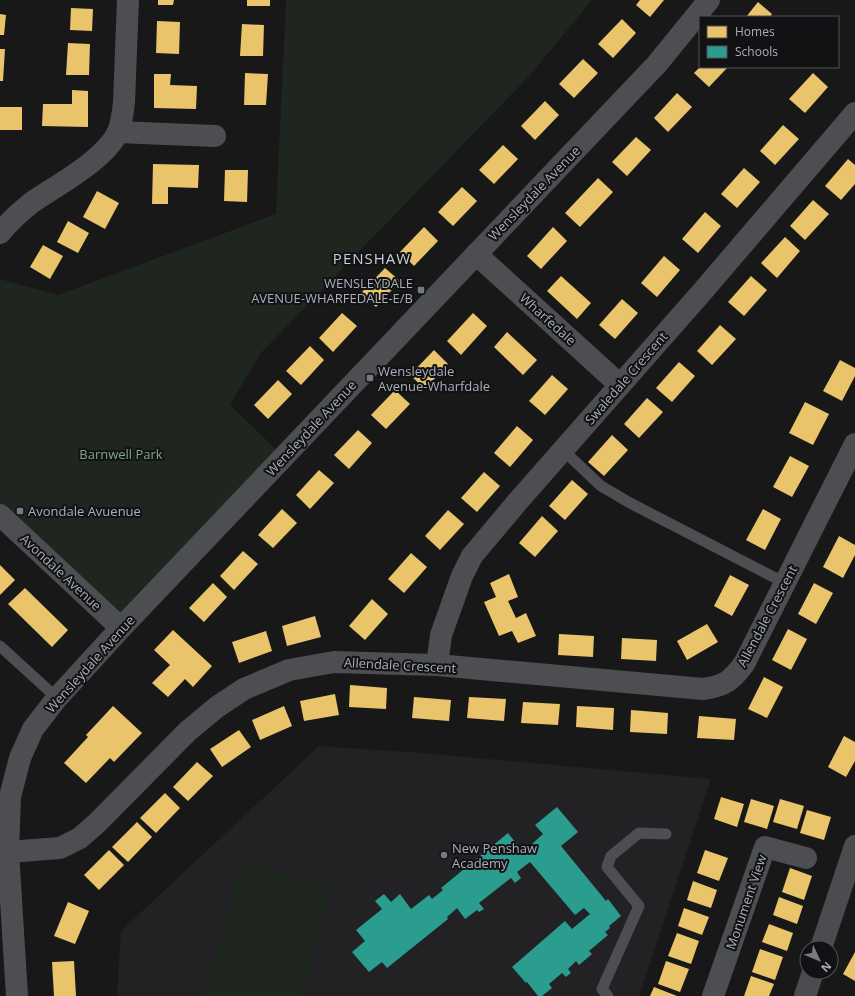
<svg xmlns="http://www.w3.org/2000/svg" width="855" height="996" font-family="'Open Sans',sans-serif">
	<style>
		.built { fill: #222225 }
		.green { fill: #1e261f }
		.homes { fill: #e9c46a }
		.schools { fill: #2a9d8f }
		.lines { fill: none; stroke-linecap: round; stroke-linejoin: round }
		.lane { stroke: #4c4e52; stroke-width: 11 }
		.street { stroke: #4c4e52; stroke-width: 22 }
		.secondary { stroke: #4b4c50; stroke-width: 22 }
		.poi-dot { fill: #767a82; stroke: #121215; stroke-width: 1.5 }
		.labels { text-anchor: middle; dominant-baseline: central; stroke-width: 4; stroke-linejoin: round; paint-order: stroke }
		.street-label { font-size: 13px; fill: #a9afba; stroke: #121215 }
		.poi-label { font-size: 13px; fill: #a9afba; stroke: #121215; text-anchor: start }
		.park-label { font-size: 13px; fill: #7fa77f; stroke: #121215 }
		.quarter-label { font-size: 15px; letter-spacing: 1px; fill: #caced6; stroke: #121215 }
	</style>
	<rect width="100%" height="100%" fill="#181819"/>
	<path class="built" d="M319,746L409,752L711,779L639,996H117L121,931Z"/>
	<g class="green">
		<path d="M286,0H592L531,74L260,354L230,405L284,457L121,628L0,515V279L58,295L276,214Z"/>
		<path d="M243,860L334,889L301,996H201Z"/>
	</g>
	<g class="homes">
		<path d="M158,0H174L173,5H158Z"/>
		<rect x="247" y="0" width="23" height="6"/>
		<path d="M640,0H664L650,17L636,5Z"/>
		<path d="M758,2L772,14L770,17H746Z"/>
		<path d="M71,8L93,9L92,31L70,30Z"/>
		<path d="M0,14L6,15L4,35H0Z"/>
		<path d="M622,19L636,33L613,58L598,44Z"/>
		<path d="M157,21L180,22L179,54L156,53Z"/>
		<path d="M242,24L264,25L263,56H240Z"/>
		<path d="M68,43L90,44L89,75H66Z"/>
		<path d="M0,49H5L3,81H0Z"/>
		<path d="M583,59L598,73L574,98L559,84Z"/>
		<path d="M700,67H728L709,87L694,73Z"/>
		<path d="M245,73L268,74L266,105H244Z"/>
		<path d="M813,73L828,87L805,113L789,99Z"/>
		<path d="M154,74H171L170,85L197,86L196,109L154,108Z"/>
		<path d="M72,90L88,91V127L42,126L43,104H72Z"/>
		<path d="M677,93L692,107L668,132L654,118Z"/>
		<path d="M545,101L559,115L535,140L521,126Z"/>
		<rect x="0" y="107" width="22" height="23"/>
		<path d="M783,125L799,139L775,165L760,151Z"/>
		<path d="M636,137L651,150L627,176L612,162Z"/>
		<path d="M503,145L518,159L494,184L479,170Z"/>
		<path d="M848,159L855,165V184L841,200L825,186Z"/>
		<path d="M153,164L199,165L198,188L168,187V204H152Z"/>
		<path d="M744,168L760,182L737,208L721,194Z"/>
		<path d="M225,170H248L247,202L224,201Z"/>
		<path d="M598,178L613,192L580,227L565,213Z"/>
		<path d="M462,187L477,201L453,226L438,212Z"/>
		<path d="M97,191L119,203L105,229L83,217Z"/>
		<path d="M813,200L829,214L805,240L790,226Z"/>
		<path d="M705,212L721,226L698,253L682,239Z"/>
		<path d="M68,221L89,233L78,253L57,242Z"/>
		<path d="M424,227L438,241L414,266L400,252Z"/>
		<path d="M553,227L567,241L541,269L527,256Z"/>
		<path d="M785,237L800,251L777,278L761,263Z"/>
		<path d="M43,245L63,256L50,279L30,267Z"/>
		<path d="M664,256L680,270L657,297L641,283Z"/>
		<path d="M385,268L400,281L376,307L361,293Z"/>
		<path d="M561,276L591,303L577,319L547,291Z"/>
		<path d="M751,276L767,290L744,316L728,302Z"/>
		<path d="M622,299L638,313L615,339L599,325Z"/>
		<path d="M342,313L357,326L333,352L319,338Z"/>
		<path d="M473,313L487,326L461,355L447,341Z"/>
		<path d="M720,325L736,339L712,365L697,351Z"/>
		<path d="M507,332L537,360L523,375L494,347Z"/>
		<path d="M310,346L324,360L301,385L286,371Z"/>
		<path d="M434,350L448,364L425,389L410,375Z"/>
		<path d="M840,360L855,368V376L842,401L823,391Z"/>
		<path d="M679,362L695,376L672,402L656,388Z"/>
		<path d="M552,375L568,389L545,415L529,401Z"/>
		<path d="M278,380L292,394L268,419L254,405Z"/>
		<path d="M395,390L410,404L386,429L371,415Z"/>
		<path d="M647,398L663,412L639,438L624,424Z"/>
		<path d="M805,402L829,414L813,445L789,433Z"/>
		<path d="M517,426L533,440L510,467L494,453Z"/>
		<path d="M358,430L372,443L349,469L334,455Z"/>
		<path d="M612,435L628,450L604,476L588,462Z"/>
		<path d="M790,456L809,466L792,497L773,487Z"/>
		<path d="M319,470L334,483L310,509L296,495Z"/>
		<path d="M484,472L500,486L477,512L461,498Z"/>
		<path d="M572,480L588,494L565,520L549,506Z"/>
		<path d="M282,509L297,523L273,548L258,535Z"/>
		<path d="M763,509L781,519L765,550L746,540Z"/>
		<path d="M448,510L464,524L440,550L425,536Z"/>
		<path d="M542,516L558,531L535,557L519,543Z"/>
		<path d="M839,536L855,545V555L843,578L823,567Z"/>
		<path d="M243,551L258,564L234,590L220,576Z"/>
		<path d="M411,553L427,567L404,593L388,579Z"/>
		<path d="M0,565L15,580L0,595Z"/>
		<path d="M509,574L518,597L508,601L516,618L526,613L536,636L518,643L512,631L499,636L484,602L496,597L490,583Z"/>
		<path d="M730,575L749,585L732,616L714,606Z"/>
		<path d="M213,583L227,597L204,622L189,608Z"/>
		<path d="M814,583L833,593L816,624L798,614Z"/>
		<path d="M25,588L68,630L52,647L8,604Z"/>
		<path d="M372,599L388,614L365,640L349,626Z"/>
		<path d="M315,616L321,637L287,646L282,626Z"/>
		<path d="M707,624L718,642L687,660L677,641Z"/>
		<path d="M788,629L807,639L791,670L772,660Z"/>
		<path d="M173,630L212,666L193,687L185,679L168,697L152,683L170,665L154,650Z"/>
		<path d="M266,631L272,651L239,663L232,642Z"/>
		<path d="M559,634L594,636L593,657L558,655Z"/>
		<path d="M622,638L657,640L656,661L621,659Z"/>
		<path d="M764,677L783,687L767,718L748,709Z"/>
		<path d="M350,685L387,688L386,709L349,707Z"/>
		<path d="M335,694L339,715L304,721L300,701Z"/>
		<path d="M414,697L451,700L449,721L412,718Z"/>
		<path d="M469,697L506,699L504,721L467,718Z"/>
		<path d="M523,702L560,704L558,725L521,723Z"/>
		<path d="M113,706L142,733L114,762L110,758L86,783L64,763L88,737L86,735Z"/>
		<path d="M284,706L292,726L260,740L252,720Z"/>
		<path d="M577,706L614,708L613,730L576,727Z"/>
		<path d="M631,710L668,713L667,734L630,732Z"/>
		<path d="M699,716L736,719L734,740L697,738Z"/>
		<path d="M239,730L251,747L222,767L210,749Z"/>
		<path d="M844,736L855,742V761L846,777L828,767Z"/>
		<path d="M197,762L213,776L188,801L173,787Z"/>
		<path d="M165,793L180,808L156,833L140,818Z"/>
		<path d="M721,797L744,804L737,827L714,819Z"/>
		<path d="M751,799L774,806L767,829L744,822Z"/>
		<path d="M780,799L804,806L797,829L773,822Z"/>
		<path d="M807,810L831,817L824,840L800,833Z"/>
		<path d="M137,822L152,837L128,862L112,847Z"/>
		<path d="M109,850L124,865L99,890L84,875Z"/>
		<path d="M705,850L728,858L719,881L697,873Z"/>
		<path d="M790,868L812,876L804,900L782,892Z"/>
		<path d="M693,881L717,890L711,908L687,900Z"/>
		<path d="M779,897L803,906L797,924L773,915Z"/>
		<path d="M68,902L89,911L75,944L54,936Z"/>
		<path d="M684,908L709,917L702,935L678,926Z"/>
		<path d="M769,924L793,933L787,951L762,942Z"/>
		<path d="M677,933L699,941L691,964L668,956Z"/>
		<path d="M760,949L783,957L775,980L752,972Z"/>
		<path d="M855,952V981L843,974Z"/>
		<path d="M74,961L76,996H54L52,962Z"/>
		<path d="M666,961L689,969L680,992L658,984Z"/>
		<path d="M751,976L774,984L769,996H744Z"/>
		<path d="M654,987L677,996H650Z"/>
	</g>
	<path class="schools" d="M557,807L578,832L561,846L606,901L608,899L621,916L609,926L610,928L605,932L608,935L589,951L592,954L579,965L576,961L568,969L571,973L566,977L562,973L549,984L552,988L542,996H538L527,982L526,983L512,967L565,921L572,929L590,914L584,908L575,915L530,862L517,872L521,878L515,883L511,878L479,903L484,909L479,912L477,910L465,919L457,908L447,917L448,919L387,968L382,962L369,972L352,952L365,941L356,930L382,909L375,901L384,894L391,902L400,894L411,909L429,895L432,899L443,890L441,888L508,833L523,852L543,834L535,825Z"/>
	<g class="lines">
		<g class="lane">
			<path d="M563,450L601,486L630,503L785,583"/>
			<path d="M0,646L57,698"/>
			<path d="M608,996L602,989L639,906L607,867L611,856L639,833L666,834"/>
		</g>
		<g class="street">
			<path d="M118,132L215,136"/>
			<path d="M0,233C9,222 20,212 31,203C57,185 105,160 118,132C122,122 123,112 124,102L128,0"/>
			<path d="M476,254L620,385"/>
			<path d="M0,515L121,628"/>
			<path d="M437,665L441,635L462,576L472,556L519,500L702,292L855,113"/>
			<path d="M8,852L10,797L20,758L33,729L57,698L121,628L657,64L709,0"/>
			<path d="M17,996L8,852L60,848L80,838L98,822L188,731L217,707L244,689L289,670L334,662L437,665L703,689C725,686 731,681 744,664L855,444"/>
			<path d="M713,996L765,847L806,858"/>
		</g>
		<g class="secondary">
			<path d="M821,948L855,846"/>
			<path d="M805,996L813,972"/>
		</g>
	</g>
	<g class="poi-dot">
		<rect x="417" y="286" width="8" height="8" rx="2"/>
		<rect x="366" y="374" width="8" height="8" rx="2"/>
		<rect x="16" y="507" width="8" height="8" rx="2"/>
		<circle cx="444" cy="855" r="4"/>
	</g>
	<g class="labels">
		<g class="street-label">
			<text transform="translate(534 193) rotate(-46)">Wensleydale Avenue</text>
			<text transform="translate(548 319) rotate(42)">Wharfedale</text>
			<text transform="translate(626 378) rotate(-49)">Swaledale Crescent</text>
			<text transform="translate(311 428) rotate(-47)">Wensleydale Avenue</text>
			<text transform="translate(61 572) rotate(43)">Avondale Avenue</text>
			<text transform="translate(767 616) rotate(-62)">Allendale Crescent</text>
			<text transform="translate(90 664) rotate(-48)">Wensleydale Avenue</text>
			<text transform="translate(400 665) rotate(3)">Allendale Crescent</text>
			<text transform="translate(746 902) rotate(-71)">Monument View</text>
		</g>
		<g class="poi-label">
			<text x="413" y="283" text-anchor="end">WENSLEYDALE<tspan x="413" dy="15">AVENUE-WHARFEDALE-E/B</tspan></text>
			<text x="378" y="371">Wensleydale<tspan x="378" dy="15">Avenue-Wharfdale</tspan></text>
			<text x="28" y="511">Avondale Avuenue</text>
			<text x="452" y="848">New Penshaw<tspan x="452" dy="15">Academy</tspan></text>
		</g>
		<g class="park-label">
			<text x="121" y="454">Barnwell Park</text>
		</g>
		<g class="quarter-label">
			<text x="372" y="258">PENSHAW</text>
		</g>
	</g>
	<rect x="699" y="16" width="140" height="52" fill="#121215" stroke="#4e5157"/>
	<rect x="707" y="26" width="20" height="12" fill="#e9c46a" stroke="#4e5157"/>
	<text x="735" y="36" font-size="12" fill="#a9afba">Homes</text>
	<rect x="707" y="46" width="20" height="12" fill="#2a9d8f" stroke="#4e5157"/>
	<text x="735" y="56" font-size="12" fill="#a9afba">Schools</text>
	<g transform="translate(819 960) rotate(134)"><circle r="19" fill="#121215" stroke="#4e5157"/>
	<path d="M0-3L7 15L0 10L-7 15Z" fill="#767a82"/>
	<text y="-6" font-size="11" font-weight="bold" text-anchor="middle" fill="#a9afba">N</text>
	</g>
</svg>
